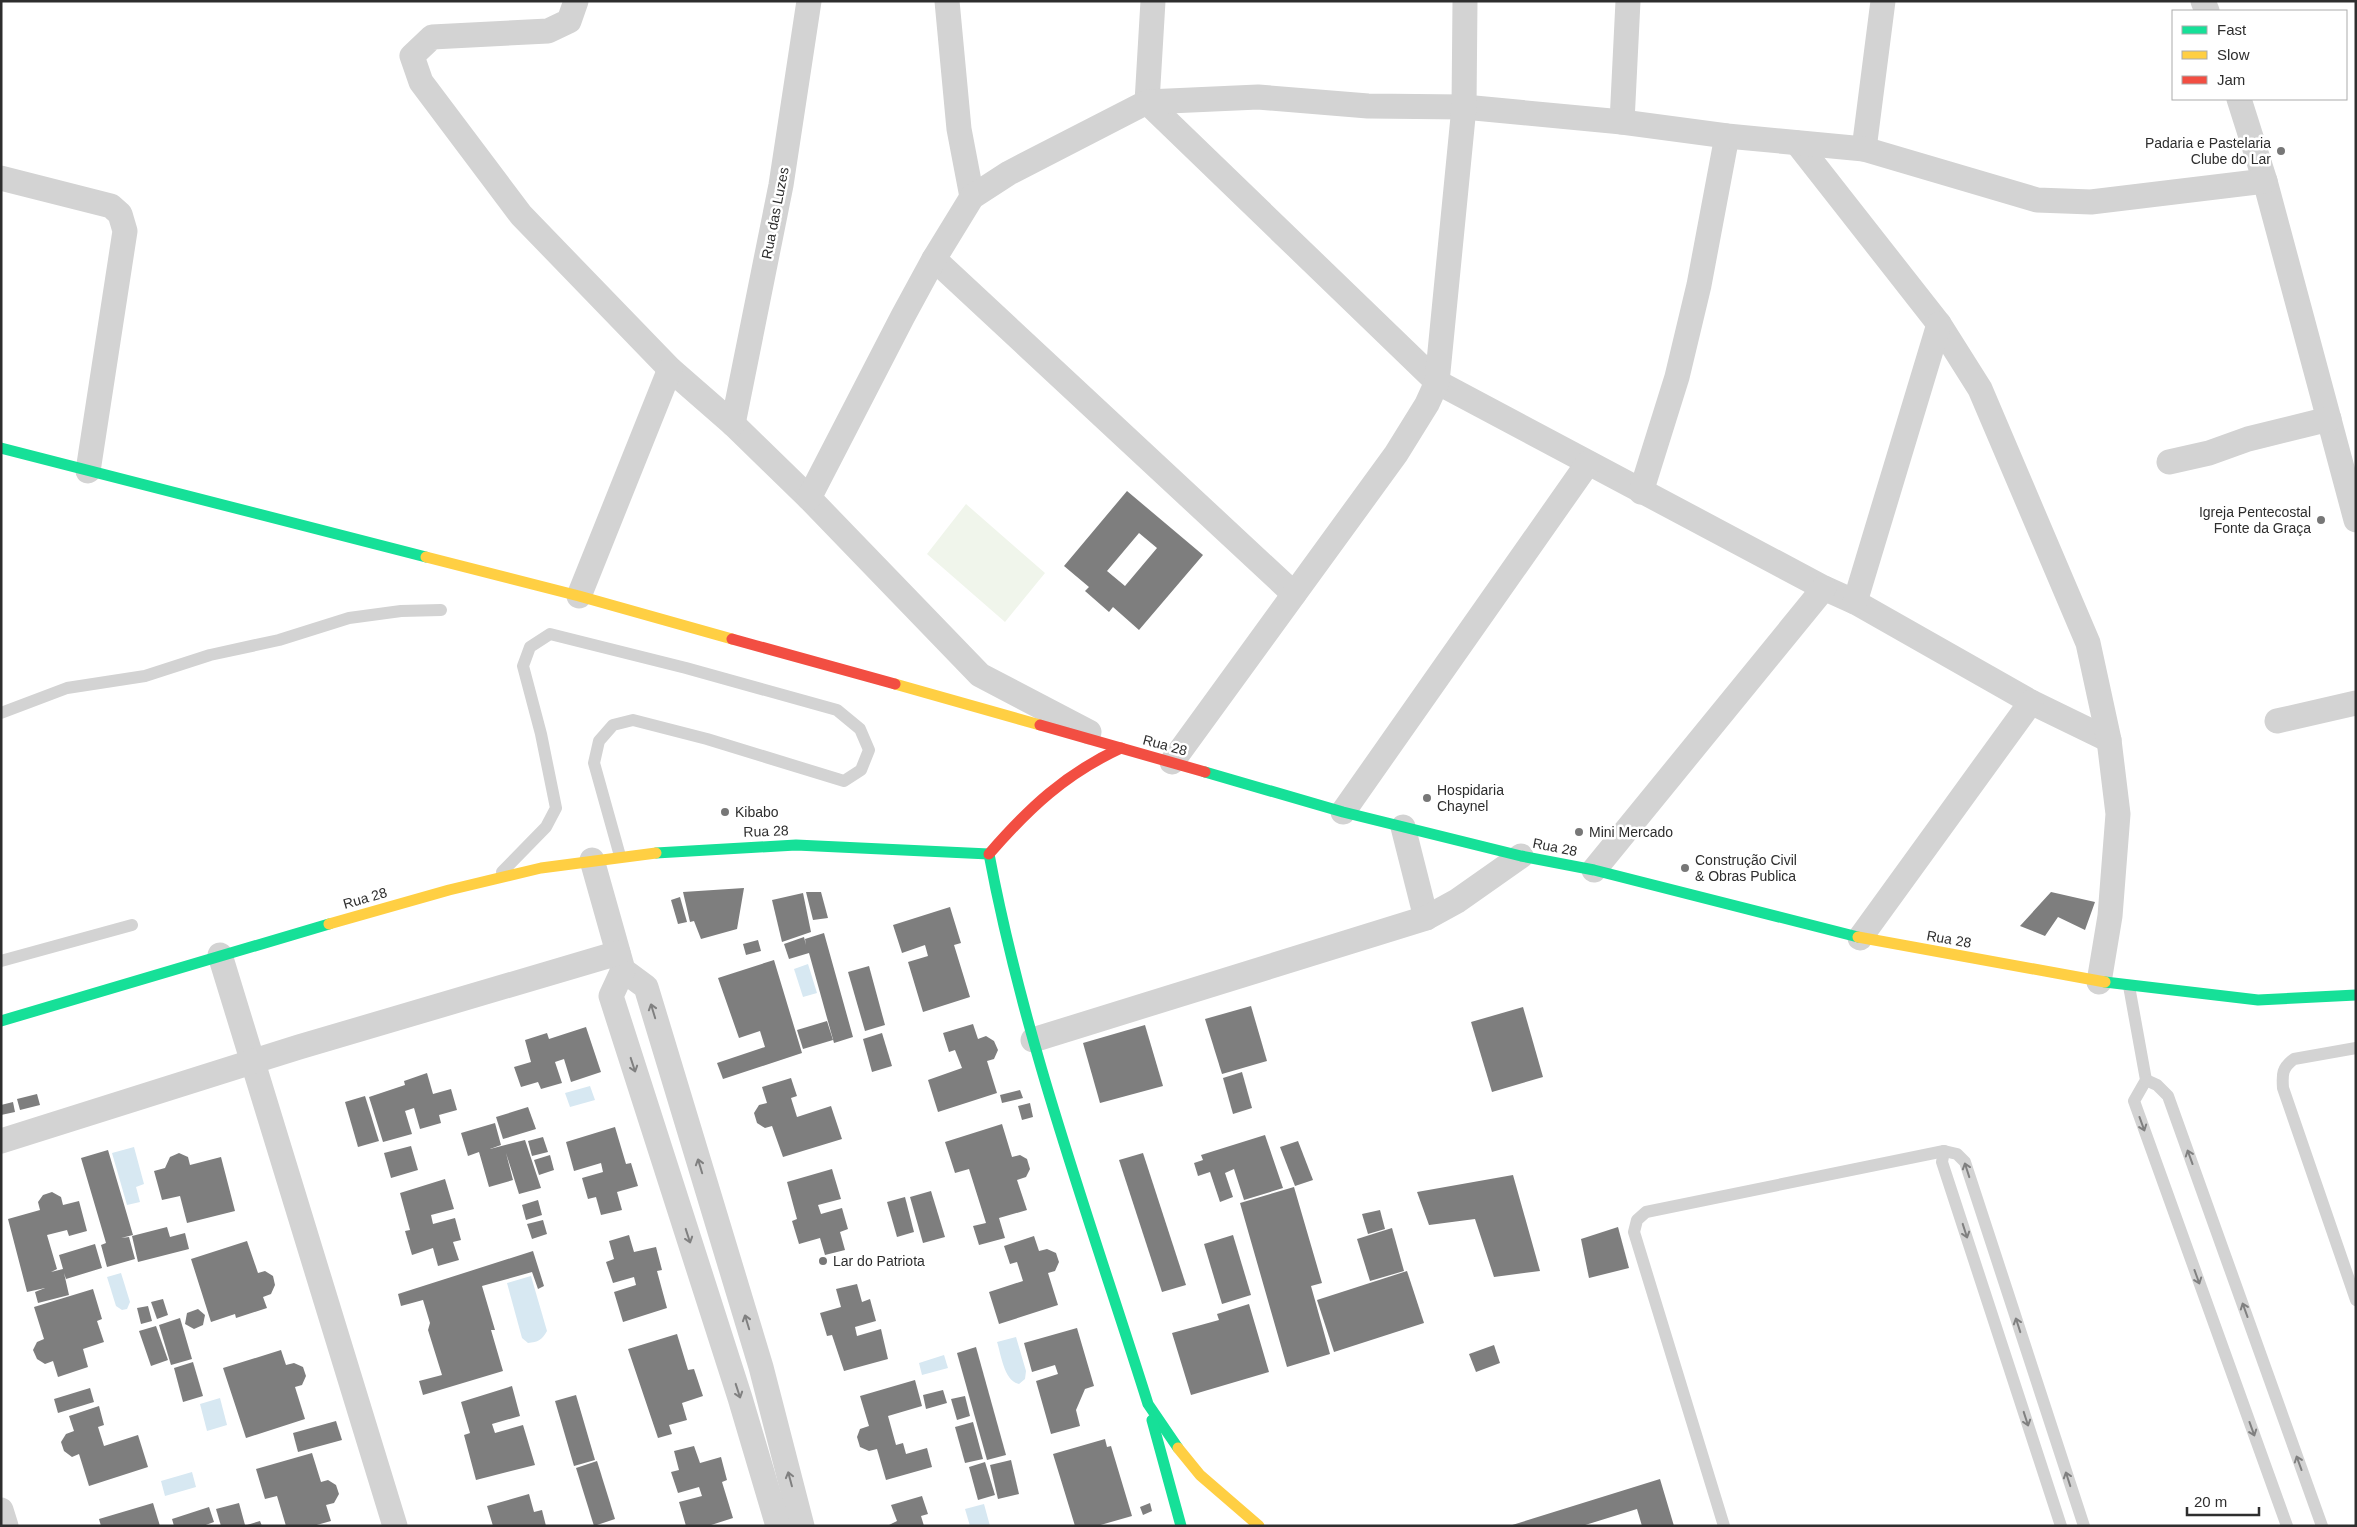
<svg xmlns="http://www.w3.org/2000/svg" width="2357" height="1527" font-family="Arial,sans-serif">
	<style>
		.green { fill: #f0f5eb }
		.water { fill: #d7e8f2 }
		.building { fill: #7e7e7e; fill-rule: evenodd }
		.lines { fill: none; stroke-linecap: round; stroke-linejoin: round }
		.lane { stroke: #d3d3d3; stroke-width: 12 }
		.street { stroke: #d3d3d3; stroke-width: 25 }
		.fast { stroke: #16e098; stroke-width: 11 }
		.slow { stroke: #ffcf43; stroke-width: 11 }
		.jam { stroke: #f24e42; stroke-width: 11 }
		.oneway { stroke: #808080 }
		.poi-dot { fill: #777; stroke: #fff; stroke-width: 2 }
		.labels { text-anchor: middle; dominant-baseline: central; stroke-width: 5; stroke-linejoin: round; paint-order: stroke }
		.poi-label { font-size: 14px; fill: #2e2e2e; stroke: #fff; text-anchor: start }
		.street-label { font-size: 14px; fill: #2e2e2e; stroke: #fff }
	</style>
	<rect width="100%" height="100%" fill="#fff"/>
	<path class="green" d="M966,504L1045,573L1005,622L927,554Z"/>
	<g class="water">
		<path d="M808,964L817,993L803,997L794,969Z"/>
		<path d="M590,1086L595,1100L570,1107L565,1093Z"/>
		<path d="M134,1147L144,1184L136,1187L140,1202L127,1205L112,1153Z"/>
		<path d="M121,1273L130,1302L127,1309L122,1310L116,1306L107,1277Z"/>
		<path d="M531,1276L547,1331C542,1340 538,1342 528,1343L522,1338L507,1283Z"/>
		<path d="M1016,1337L1026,1371L1025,1379L1019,1384C1004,1381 1001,1354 997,1342Z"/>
		<path d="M944,1355L948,1368L922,1375L919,1363Z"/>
		<path d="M220,1398L227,1425L207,1431L200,1404Z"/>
		<path d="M192,1472L196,1487L165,1496L161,1481Z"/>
		<path d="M984,1504L990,1526H970L965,1509Z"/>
	</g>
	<g class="building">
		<path d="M1127,491L1203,555L1139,630L1113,607L1109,612L1085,591L1089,587L1064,566ZM1139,533L1157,548L1125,586L1107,571Z"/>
		<path d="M744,888L737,929L701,939L694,921L690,922L683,892Z"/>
		<path d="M806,892H821L828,918L813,920Z"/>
		<path d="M2051,892L2095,902L2085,930L2058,917L2045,936L2020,926Z"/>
		<path d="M803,893L811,932L782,942L772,900Z"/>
		<path d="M680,897L687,922L678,924L671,900Z"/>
		<path d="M950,907L961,943L954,945L970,997L923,1012L908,962L928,956L925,945L902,953L893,925Z"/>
		<path d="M824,933L853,1037L834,1043L809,953L789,959L784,944L804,937L806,945L805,939Z"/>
		<path d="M758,940L761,951L746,955L743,944Z"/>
		<path d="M774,960L802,1053L723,1079L717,1063L765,1047L760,1031L739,1038L718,978Z"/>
		<path d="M869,966L885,1025L865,1031L848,972Z"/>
		<path d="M1251,1006L1267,1061L1222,1074L1205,1019Z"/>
		<path d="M1523,1007L1543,1077L1492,1092L1471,1022Z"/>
		<path d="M827,1021L833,1040L803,1049L797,1030Z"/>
		<path d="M973,1024L978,1039L986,1036L994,1041L998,1050L994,1059L987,1061L997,1093L938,1112L928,1080L962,1068L955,1050L949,1052L943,1033Z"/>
		<path d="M1145,1025L1163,1086L1100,1103L1083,1043Z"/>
		<path d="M586,1027L601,1072L571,1082L564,1059L555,1062L562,1083L541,1089L538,1082L521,1087L514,1067L531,1062L525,1040L547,1033L549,1039Z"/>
		<path d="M882,1033L892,1066L872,1072L863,1039Z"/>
		<path d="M1242,1072L1252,1108L1233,1114L1223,1078Z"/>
		<path d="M427,1073L433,1094L451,1089L457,1110L439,1115L441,1123L420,1129L414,1108L405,1111L412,1134L383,1142L369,1097L405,1085L404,1081Z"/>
		<path d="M791,1078L797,1096L791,1098L797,1117L831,1106L842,1139L783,1157L772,1126L765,1128L757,1123L754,1113L759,1105L767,1103L762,1087Z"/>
		<path d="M1020,1090L1023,1098L1002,1103L1000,1095Z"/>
		<path d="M37,1094L40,1105L20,1110L17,1099Z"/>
		<path d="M365,1096L379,1141L358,1147L345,1102Z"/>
		<path d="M13,1102L15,1112L1,1115V1105Z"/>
		<path d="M1030,1103L1033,1117L1022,1120L1018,1106Z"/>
		<path d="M528,1107L536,1129L503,1139L496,1117Z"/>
		<path d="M495,1123L501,1145L490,1149L525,1140L541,1188L519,1194L506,1153L513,1180L489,1187L479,1152L468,1156L461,1133Z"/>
		<path d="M1002,1124L1012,1157L1020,1155L1027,1159L1030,1169L1026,1177L1017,1180L1027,1210L999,1218L1005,1238L979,1245L973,1226L986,1223L969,1169L955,1173L945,1142Z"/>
		<path d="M615,1127L626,1164L631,1163L638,1186L617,1192L622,1210L601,1215L596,1197L588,1199L582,1178L603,1172L601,1163L574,1171L566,1142Z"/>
		<path d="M1265,1135L1283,1188L1244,1200L1234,1169L1225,1173L1233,1197L1220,1202L1210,1172L1198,1176L1194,1163L1203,1160L1201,1155Z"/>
		<path d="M543,1137L548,1152L532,1156L528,1141Z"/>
		<path d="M1298,1141L1313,1180L1295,1186L1280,1147Z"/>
		<path d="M411,1146L418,1170L391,1178L384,1153Z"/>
		<path d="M108,1150L133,1235L121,1238L129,1237L135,1259L107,1267L101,1245L106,1243L81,1158Z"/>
		<path d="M179,1153L188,1157L190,1165L221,1157L235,1211L187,1223L180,1196L162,1200L154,1171L165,1168L170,1157Z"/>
		<path d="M1143,1153L1186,1285L1162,1292L1119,1160Z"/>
		<path d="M550,1155L554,1170L539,1175L534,1160Z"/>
		<path d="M832,1169L841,1199L818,1205L821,1214L842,1208L848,1229L840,1232L845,1250L825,1255L820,1238L799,1244L792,1221L797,1219L787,1182Z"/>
		<path d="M1513,1175L1540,1271L1494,1277L1475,1219L1429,1225L1417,1192Z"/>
		<path d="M445,1179L454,1209L431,1215L433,1224L455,1218L461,1240L453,1242L459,1260L438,1266L433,1248L412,1255L405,1231L410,1230L400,1193Z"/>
		<path d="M1294,1187L1322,1283L1311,1286L1330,1354L1287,1367L1240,1203Z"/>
		<path d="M931,1191L945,1237L923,1243L910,1197Z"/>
		<path d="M52,1192L61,1197L63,1205L79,1201L87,1231L69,1236L67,1230L47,1235L57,1269L51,1272L63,1269L59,1255L95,1244L102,1268L66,1279L64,1273L69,1295L38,1303L35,1292L45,1288L27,1292L8,1219L40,1210L38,1202L43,1195Z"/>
		<path d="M905,1197L914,1232L897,1237L887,1202Z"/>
		<path d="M538,1200L542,1215L526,1220L522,1205Z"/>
		<path d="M1380,1210L1385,1229L1368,1234L1362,1214Z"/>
		<path d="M543,1220L547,1234L532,1239L527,1224Z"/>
		<path d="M167,1227L170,1237L185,1233L189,1249L138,1262L132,1236Z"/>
		<path d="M1618,1227L1629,1268L1589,1278L1581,1239Z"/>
		<path d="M1392,1228L1404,1271L1370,1281L1357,1239Z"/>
		<path d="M629,1235L634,1252L656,1247L662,1270L657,1271L667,1308L623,1322L614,1292L636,1285L634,1277L613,1283L606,1262L614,1259L609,1241Z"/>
		<path d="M1233,1235L1251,1295L1222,1304L1204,1244Z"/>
		<path d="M1034,1236L1039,1251L1047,1249L1056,1253L1059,1262L1055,1271L1048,1273L1058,1305L999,1324L989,1292L1023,1281L1017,1262L1010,1264L1004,1246Z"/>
		<path d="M247,1241L258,1273L265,1271L273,1276L275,1285L271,1294L263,1297L267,1308L236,1318L235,1314L211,1322L191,1259Z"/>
		<path d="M533,1251L544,1286L538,1289L532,1272L482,1286L495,1330H491L503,1371L423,1395L419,1381L442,1375L428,1330L430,1323L423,1300L401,1306L398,1294Z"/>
		<path d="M1407,1271L1424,1323L1334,1352L1317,1300Z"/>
		<path d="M857,1284L862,1302L870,1299L876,1321L855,1327L857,1336L881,1329L888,1359L844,1371L832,1335L827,1336L820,1313L841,1307L836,1289Z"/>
		<path d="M93,1289L102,1319L97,1321L104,1342L83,1349L88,1367L58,1377L53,1361L45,1364L37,1359L33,1350L37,1342L44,1339L34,1307Z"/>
		<path d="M163,1299L168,1315L157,1319L151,1302Z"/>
		<path d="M1249,1304L1269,1372L1191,1395L1172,1333L1219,1320L1217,1314Z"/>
		<path d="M148,1306L152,1321L141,1324L137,1308Z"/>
		<path d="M198,1309L205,1315L203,1325L194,1329L185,1324L187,1313Z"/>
		<path d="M180,1318L192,1359L171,1365L159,1325Z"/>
		<path d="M156,1326L168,1360L151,1366L139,1331Z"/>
		<path d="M1077,1328L1094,1386L1085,1389L1076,1410L1080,1426L1051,1434L1036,1381L1058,1374L1055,1365L1032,1372L1024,1343Z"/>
		<path d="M677,1334L688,1370L694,1369L703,1396L682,1403L687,1420L669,1425L672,1434L658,1438L628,1349Z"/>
		<path d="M1494,1345L1500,1363L1476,1372L1469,1354Z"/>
		<path d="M976,1347L1006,1455L987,1460L957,1353Z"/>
		<path d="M281,1350L286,1365L294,1363L303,1367L306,1376L302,1385L295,1387L305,1419L246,1438L223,1368Z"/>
		<path d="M193,1362L203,1396L183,1402L174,1368Z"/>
		<path d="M915,1380L922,1406L888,1416L896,1445L903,1443L906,1454L927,1448L932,1467L886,1480L877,1449L869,1451L860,1447L857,1437L860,1429L869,1426L860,1396Z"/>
		<path d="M512,1386L520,1416L492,1424L495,1433L523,1425L535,1465L476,1480L464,1435L470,1433L461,1402Z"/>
		<path d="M90,1388L94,1402L58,1413L54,1399Z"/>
		<path d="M943,1390L947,1403L926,1409L923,1395Z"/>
		<path d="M576,1395L595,1460L574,1466L555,1401Z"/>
		<path d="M965,1396L970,1416L957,1420L951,1399Z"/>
		<path d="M99,1406L104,1425L98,1427L104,1446L138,1435L148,1467L89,1486L79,1454L72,1457L64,1451L61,1442L66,1434L74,1431L69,1416Z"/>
		<path d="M336,1421L342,1440L298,1452L293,1433Z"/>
		<path d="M973,1422L983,1459L965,1463L955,1427Z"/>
		<path d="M1105,1439L1107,1447L1111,1446L1132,1516L1097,1526H1075L1053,1454Z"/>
		<path d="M694,1446L700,1463L721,1457L727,1480L722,1482L733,1518L708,1526H686L679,1502L702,1496L699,1487L678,1493L671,1472L679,1470L674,1451Z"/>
		<path d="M312,1453L321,1482L328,1480L336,1485L339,1494L334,1503L326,1505L331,1521L313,1526H286L277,1496L265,1499L256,1469Z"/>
		<path d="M1011,1460L1019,1494L998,1499L990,1465Z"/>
		<path d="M597,1461L615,1519L594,1526L576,1468Z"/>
		<path d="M985,1462L995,1495L978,1500L969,1467Z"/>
		<path d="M1660,1479L1674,1526H1642L1637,1509L1582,1526H1509Z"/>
		<path d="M529,1494L534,1512L542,1510L546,1526H493L487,1506Z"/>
		<path d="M922,1496L928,1514L921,1516L924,1526H887L897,1521L891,1505Z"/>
		<path d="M153,1503L160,1526H101L99,1519Z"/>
		<path d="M239,1503L245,1525L221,1526L216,1509Z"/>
		<path d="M1150,1503L1152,1511L1143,1515L1140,1507Z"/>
		<path d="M209,1507L214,1522L203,1526H174L172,1519Z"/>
		<path d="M260,1521L262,1526H248L247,1525Z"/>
	</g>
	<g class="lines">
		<g class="lane">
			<path d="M1,713L67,688L145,676L210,655L279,640L349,618L401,611L441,610"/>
			<path d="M502,872L546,827L556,808L541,734L523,666L530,647L550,634L686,668L837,710L860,729L869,750L861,770L844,781L707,739L633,720L613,725L599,741L594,763L620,856"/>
			<path d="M1,961L132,925"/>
			<path d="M2129,986L2146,1080L2134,1101L2287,1526"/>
			<path d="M2356,1048L2294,1059C2282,1068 2282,1074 2283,1088L2356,1300"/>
			<path d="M2146,1080L2157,1085L2168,1096L2322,1526"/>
			<path d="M1944,1151L1942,1162L2061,1526"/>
			<path d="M1724,1526L1634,1232L1637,1220L1646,1212L1944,1151L1957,1154L1965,1162L2084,1526"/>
		</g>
		<g class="street">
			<path d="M576,1L569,21L548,31L432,37L412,56L421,82L521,215L670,369L733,424L809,498L980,675L1089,732"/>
			<path d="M947,1L959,129L972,197"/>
			<path d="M1153,1L1147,102L1437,382L1824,588L1855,602L2031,702L2109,740"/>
			<path d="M2203,1L2207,11"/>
			<path d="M2239,99L2265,181L2356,520"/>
			<path d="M1622,122L1628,1"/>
			<path d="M1797,143L1939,324L1980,389L2088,643L2109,740L2118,814L2110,916L2099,982"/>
			<path d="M1864,149L1883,1"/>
			<path d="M1,178L111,206L120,214L125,231L88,471"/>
			<path d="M934,259L1294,594"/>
			<path d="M733,424L781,185L809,1"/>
			<path d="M2169,462L2209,453L2248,439L2329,419"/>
			<path d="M1641,492L1677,377L1699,285L1727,136"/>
			<path d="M809,498L903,316L934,259L972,197L1009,173L1147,102L1258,97L1368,106L1464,107L1622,122L1727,136L1864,149L2037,200L2091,202L2265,181"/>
			<path d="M579,596L670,369"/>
			<path d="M1855,602L1939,324"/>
			<path d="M2277,721L2356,703"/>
			<path d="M1172,762L1396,454L1427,404L1437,382L1464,107L1465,1"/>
			<path d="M1343,812L1588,463"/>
			<path d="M1403,827L1426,918"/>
			<path d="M592,860L623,970L646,987L761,1367L802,1526"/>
			<path d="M1594,870L1824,588"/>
			<path d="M1860,938L2031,702"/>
			<path d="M220,955L395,1526"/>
			<path d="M623,970L611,996L740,1398L778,1526"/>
			<path d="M1033,1040L1426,918L1457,901L1521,856"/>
			<path d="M1,1141L299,1047L618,953"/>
			<path d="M1,1510L6,1526"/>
		</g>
		<g class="fast">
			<path d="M1,448L426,557"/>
			<path d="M1205,772L1343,812L1521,856L1594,870L1858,937"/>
			<path d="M656,853L796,845L989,854"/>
			<path d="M989,854C1024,1041 1091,1223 1148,1404L1178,1448"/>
			<path d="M2105,982L2258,1000L2356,995"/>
			<path d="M1,1021L329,924"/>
			<path d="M1152,1420L1181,1526"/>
		</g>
		<g class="slow">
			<path d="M426,557L579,596L732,639"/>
			<path d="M895,684L1040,725"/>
			<path d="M329,924L449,890L541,868L656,853"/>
			<path d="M1858,937L2105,982"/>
			<path d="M1178,1448L1200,1475L1259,1526"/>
		</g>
		<g class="jam">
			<path d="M732,639L895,684"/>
			<path d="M1040,725L1205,772"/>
			<path d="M989,854C1029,808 1065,774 1121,748"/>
		</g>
	</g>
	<defs><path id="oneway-shaft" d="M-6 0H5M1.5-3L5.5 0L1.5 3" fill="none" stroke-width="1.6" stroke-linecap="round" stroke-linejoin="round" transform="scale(1.25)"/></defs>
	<g class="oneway">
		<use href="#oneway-shaft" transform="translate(653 1011) rotate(-107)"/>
		<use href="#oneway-shaft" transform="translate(633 1065) rotate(72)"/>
		<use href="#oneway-shaft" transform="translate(2142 1124) rotate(70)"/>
		<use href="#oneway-shaft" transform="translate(2190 1157) rotate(-110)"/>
		<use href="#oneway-shaft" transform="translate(700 1166) rotate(-107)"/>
		<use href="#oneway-shaft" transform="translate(1967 1170) rotate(-108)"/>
		<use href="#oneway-shaft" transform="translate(1965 1231) rotate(72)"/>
		<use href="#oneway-shaft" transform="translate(688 1236) rotate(72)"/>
		<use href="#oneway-shaft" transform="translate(2197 1277) rotate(70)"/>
		<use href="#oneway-shaft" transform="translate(2245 1310) rotate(-110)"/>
		<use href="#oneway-shaft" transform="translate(747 1322) rotate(-107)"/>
		<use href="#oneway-shaft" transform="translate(2018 1325) rotate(-108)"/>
		<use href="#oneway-shaft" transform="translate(738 1391) rotate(72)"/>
		<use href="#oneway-shaft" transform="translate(2026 1419) rotate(72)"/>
		<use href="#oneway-shaft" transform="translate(2252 1429) rotate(70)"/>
		<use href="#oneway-shaft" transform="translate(2299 1463) rotate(-110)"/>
		<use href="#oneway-shaft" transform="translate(790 1479) rotate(-105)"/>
		<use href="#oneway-shaft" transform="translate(2068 1479) rotate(-108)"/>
	</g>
	<g class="poi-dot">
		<circle cx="2281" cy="151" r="5"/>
		<circle cx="2321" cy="520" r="5"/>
		<circle cx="1427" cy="798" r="5"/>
		<circle cx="725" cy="812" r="5"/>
		<circle cx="1579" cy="832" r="5"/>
		<circle cx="1685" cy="868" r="5"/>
		<circle cx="823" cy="1261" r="5"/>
	</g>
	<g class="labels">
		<g class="poi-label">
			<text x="2271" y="143" text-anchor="end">Padaria e Pastelaria<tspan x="2271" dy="16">Clube do Lar</tspan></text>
			<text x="2311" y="512" text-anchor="end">Igreja Pentecostal<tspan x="2311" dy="16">Fonte da Graça</tspan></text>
			<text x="1437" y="790">Hospidaria<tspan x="1437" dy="16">Chaynel</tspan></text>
			<text x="735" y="812">Kibabo</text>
			<text x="1589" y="832">Mini Mercado</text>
			<text x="1695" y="860">Construção Civil<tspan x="1695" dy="16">&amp; Obras Publica</tspan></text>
			<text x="833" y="1261">Lar do Patriota</text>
		</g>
		<g class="street-label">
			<text transform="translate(775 213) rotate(-79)">Rua das Luzes</text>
			<text transform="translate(1165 745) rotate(15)">Rua 28</text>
			<text transform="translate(766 831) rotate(-2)">Rua 28</text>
			<text transform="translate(1555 847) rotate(11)">Rua 28</text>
			<text transform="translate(365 898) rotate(-16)">Rua 28</text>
			<text transform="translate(1949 939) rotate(10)">Rua 28</text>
		</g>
	</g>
	<rect width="2357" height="1527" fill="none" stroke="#2e2e2e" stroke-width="5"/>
	<rect x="2172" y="10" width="175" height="90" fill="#ffffff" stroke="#ababab"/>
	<rect x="2182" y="26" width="25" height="8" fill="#16e098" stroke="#ababab"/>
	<text x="2217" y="35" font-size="15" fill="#2e2e2e">Fast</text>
	<rect x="2182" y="51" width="25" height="8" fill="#ffcf43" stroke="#ababab"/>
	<text x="2217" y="60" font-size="15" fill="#2e2e2e">Slow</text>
	<rect x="2182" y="76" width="25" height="8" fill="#f24e42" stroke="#ababab"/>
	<text x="2217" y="85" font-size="15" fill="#2e2e2e">Jam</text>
	<path d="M2187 1507v8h72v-8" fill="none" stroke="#2e2e2e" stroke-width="2.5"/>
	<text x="2194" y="1507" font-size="15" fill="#2e2e2e" stroke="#ffffff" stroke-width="4" paint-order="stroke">20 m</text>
</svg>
